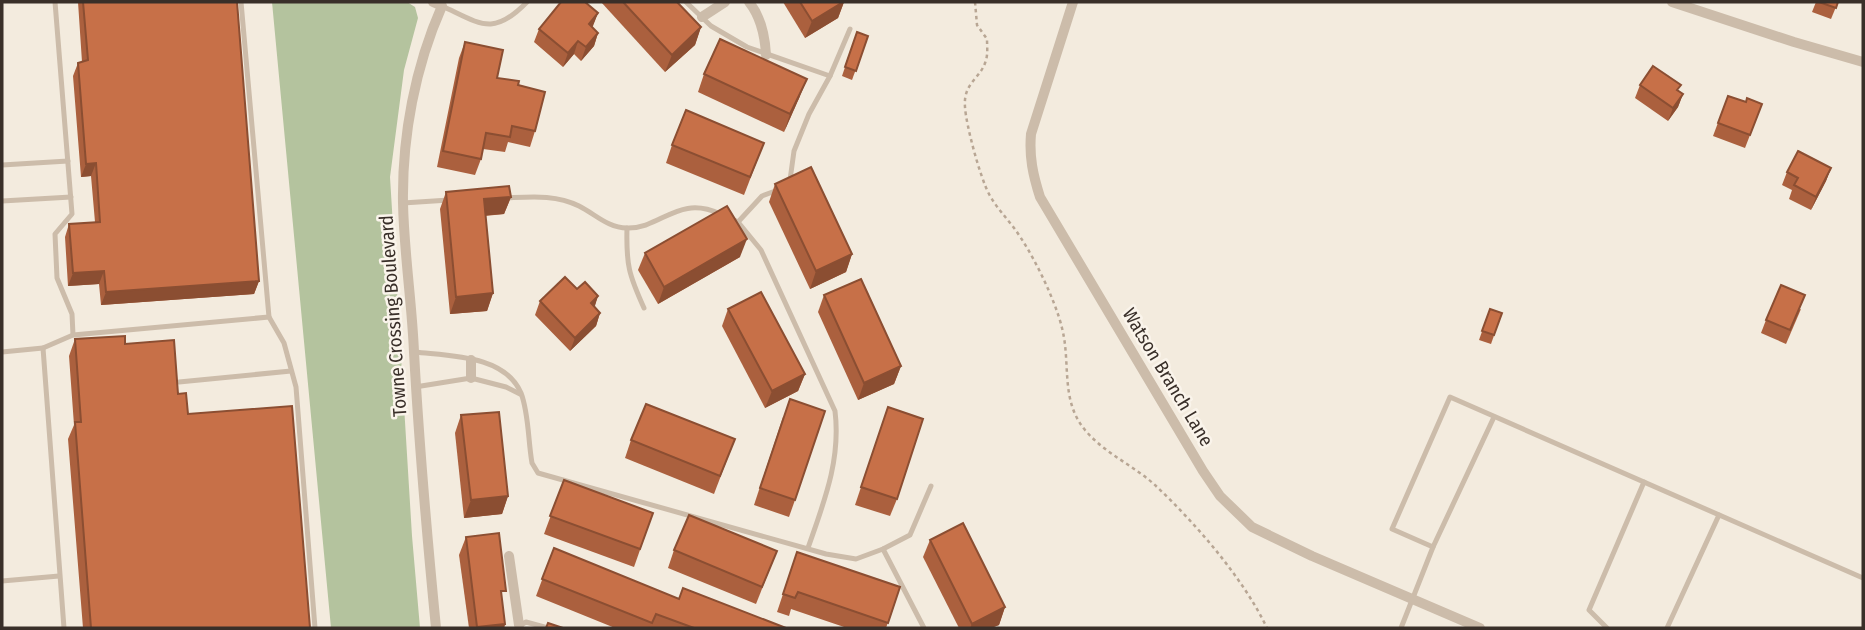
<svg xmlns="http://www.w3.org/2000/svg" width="1865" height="630" font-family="'Fira Sans Condensed',sans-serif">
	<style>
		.grass { fill: #b4c39e }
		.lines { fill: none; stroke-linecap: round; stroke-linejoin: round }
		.path { stroke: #b8a694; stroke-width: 2.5; stroke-dasharray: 3.5 3.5; stroke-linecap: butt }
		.service { stroke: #ccbcaa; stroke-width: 5 }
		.minor { stroke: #ccbcaa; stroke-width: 10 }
		.wall { fill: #ab603e }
		.shaded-wall { fill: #8b4e32 }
		.building { fill: #c77048; stroke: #8b4e32; stroke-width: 2 }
		.labels { text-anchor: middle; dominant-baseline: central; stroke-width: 5; stroke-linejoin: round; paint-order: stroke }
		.street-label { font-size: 19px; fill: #392f29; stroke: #faf4eb }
	</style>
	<rect width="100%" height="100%" fill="#f3ebde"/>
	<path class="grass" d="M272,2H407L415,7L418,18L404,70L390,177L412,536L420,628H331Z"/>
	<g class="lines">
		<path class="path" d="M975,2L977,25L987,39C987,45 988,54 986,60C981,79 963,82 965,107C966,125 980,177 989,194C996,207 1005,216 1014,228C1032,252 1055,299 1062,328C1071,363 1060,400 1085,430C1105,454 1135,466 1156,486C1197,525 1243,578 1267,628"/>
		<g class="service">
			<path d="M55,2L72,214L55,234L57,278L72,314L73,335"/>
			<path d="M686,2L711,26L747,47L830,76"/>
			<path d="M442,6C481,24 493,37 527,2"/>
			<path d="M2,165L68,161"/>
			<path d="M790,180L794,151L809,114L830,76L850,29"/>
			<path d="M504,198C530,197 555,194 579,206C595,214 608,228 627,228C661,229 678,194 720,214"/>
			<path d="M2,201L71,197"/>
			<path d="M403,203L449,200"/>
			<path d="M732,219L738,222L761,250L835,411C841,460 824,502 808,548"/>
			<path d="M738,222L762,196L778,190"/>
			<path d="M627,228C626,265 629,275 644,308"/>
			<path d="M269,317L284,343L296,387L315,628"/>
			<path d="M43,348L73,335L269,317L241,2"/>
			<path d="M2,352L43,348L64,628"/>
			<path d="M415,352C450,356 505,355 521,393C529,414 528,441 532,463L538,473L826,554L856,559L883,549L910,535L931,486"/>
			<path d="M179,382L291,371"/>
			<path d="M415,387L471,378L506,387L520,394"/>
			<path d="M1433,547L1392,529L1450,397L1863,578"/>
			<path d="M883,549L924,628"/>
			<path d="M2,581L59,576"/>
			<path d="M519,626L526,622L548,628"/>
			<path d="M1401,628L1433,547L1494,417"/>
			<path d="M1607,628L1589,610L1644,482"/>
			<path d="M1667,628L1719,515"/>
		</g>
		<g class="minor">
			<path d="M433,2L442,6C415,67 402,136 403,203C404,253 412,303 414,352C419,444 427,536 436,628"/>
			<path d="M749,2C761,17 765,36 766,55"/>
			<path d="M1073,2L1031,134C1029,157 1033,175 1040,197L1203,471L1220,496L1252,527L1312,556L1480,628"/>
			<path d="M1672,2L1794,42L1863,62"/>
			<path d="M702,17L725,2"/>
			<path d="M471,360V378"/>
			<path d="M509,556L519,625"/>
		</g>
	</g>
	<g class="wall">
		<path d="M78,2H237L259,281L254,294L101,305L99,284L68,286L65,237L69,224L95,222L91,176L81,177L73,76L78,63L82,62Z"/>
		<path d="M601,2H677L701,27L695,45L665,72Z"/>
		<path d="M783,2H844L838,18L805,38Z"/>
		<path d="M1816,2H1838L1831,19L1812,12Z"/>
		<path d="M598,13L592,27L598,33L594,46L581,61L574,54L563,67L534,42L539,29Z"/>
		<path d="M857,32L868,36L852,80L842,76Z"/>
		<path d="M465,42L497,78L518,85L535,131L530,147L508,142L505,152L483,149L481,159L475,175L437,167L459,58Z"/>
		<path d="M704,74L800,96L784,132L698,92Z"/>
		<path d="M1640,85L1679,91L1683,94L1678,107L1668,121L1635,98Z"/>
		<path d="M1728,96L1746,102L1762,104L1745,148L1713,136Z"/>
		<path d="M764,143L744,195L666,163L672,145Z"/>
		<path d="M1831,168L1826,181L1811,210L1789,199L1792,190L1782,185L1787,172Z"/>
		<path d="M775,184L852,254L846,272L810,289L769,202Z"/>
		<path d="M446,192L511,197L504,214L485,216L493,293L487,311L450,314L440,209Z"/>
		<path d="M645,253L740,257L658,304L638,270Z"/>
		<path d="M577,289L598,296L594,307L600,313L596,326L570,351L535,315L540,301Z"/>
		<path d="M824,295L901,366L894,384L858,400L818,312Z"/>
		<path d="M728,309L805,374L798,391L765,408L722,326Z"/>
		<path d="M1490,309L1502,313L1491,344L1479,340Z"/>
		<path d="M1801,309L1786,344L1761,333L1766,320Z"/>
		<path d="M75,339L125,344L178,394L188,414L310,628H83L68,439L74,425L69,356Z"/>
		<path d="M888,407L897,499L890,516L855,505Z"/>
		<path d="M461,415L508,496L502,514L464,518L455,433Z"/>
		<path d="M783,417L795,500L789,517L754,505Z"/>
		<path d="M631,440L728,457L714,494L625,458Z"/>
		<path d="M564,480L653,513L634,567L544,534Z"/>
		<path d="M466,537L502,600L505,624L504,628H469L459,555Z"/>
		<path d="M930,540L1005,607L999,625L991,628H959L923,557Z"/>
		<path d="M554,548L679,599L786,628H615L536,596Z"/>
		<path d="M674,550L777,551L756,604L668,568Z"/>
		<path d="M797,552L900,587L886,628H847L791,609L789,616L777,612Z"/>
	</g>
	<g class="shaded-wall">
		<path d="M843,2H844L838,18L805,38L812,21Z"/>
		<path d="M598,13L593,26L584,38L589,24Z"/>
		<path d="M701,27L695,45L665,72L672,55Z"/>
		<path d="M598,33L594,46L581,61L586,47Z"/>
		<path d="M578,41L574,54L563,67L568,53Z"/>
		<path d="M807,79L800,96L784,132L790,114Z"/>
		<path d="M1683,94L1678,107L1668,121L1673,108Z"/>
		<path d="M96,163L91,176L81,177L86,164Z"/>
		<path d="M1831,168L1826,181L1811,210L1816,197Z"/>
		<path d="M511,197L504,214L477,216L484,199Z"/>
		<path d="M747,239L740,257L658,304L664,287Z"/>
		<path d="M852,254L846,272L810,289L816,271Z"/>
		<path d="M104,271L99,284L68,286L73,273Z"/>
		<path d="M259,281L254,294L101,305L106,292Z"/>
		<path d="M493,293L487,311L450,314L456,297Z"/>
		<path d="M598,296L594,309L591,303Z"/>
		<path d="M600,313L596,326L570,351L575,338Z"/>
		<path d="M901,366L894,384L858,400L864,383Z"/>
		<path d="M805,374L798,391L765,408L772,391Z"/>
		<path d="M508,496L502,514L464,518L471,500Z"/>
		<path d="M1005,607L999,625L991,628H970L972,624Z"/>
		<path d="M505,624L504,628H477V627Z"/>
	</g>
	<g class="building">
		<path d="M83,2H237L259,281L106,292L104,271L73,273L69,224L100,222L96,163L86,164L78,63L88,60Z"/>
		<path d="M561,2H585L598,13L589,24L598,33L586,47L578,41L568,53L539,29Z"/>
		<path d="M623,2H677L701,27L672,55Z"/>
		<path d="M800,2H843L812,21Z"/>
		<path d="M1819,2H1838L1836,8Z"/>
		<path d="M857,32L868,36L856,71L845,67Z"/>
		<path d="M720,39L807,79L790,114L704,74Z"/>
		<path d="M465,42L503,50L497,78L519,81L518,85L545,92L535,131L512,126L510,137L486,133L481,159L443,151Z"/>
		<path d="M1653,66L1681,85L1677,90L1683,94L1673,108L1640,85Z"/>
		<path d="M1728,96L1746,102L1747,98L1762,104L1750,135L1718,123Z"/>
		<path d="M686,110L764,143L750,177L672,145Z"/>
		<path d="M1798,151L1831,168L1816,197L1794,185L1798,178L1787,172Z"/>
		<path d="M811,167L852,254L816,271L775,184Z"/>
		<path d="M509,186L511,197L484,199L493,293L456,297L446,192Z"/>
		<path d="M727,206L747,239L664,287L645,253Z"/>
		<path d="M565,277L577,289L585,282L598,296L591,303L600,313L575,338L540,301Z"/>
		<path d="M861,279L901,366L864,383L824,295Z"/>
		<path d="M1781,285L1805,295L1790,330L1766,320Z"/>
		<path d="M761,292L805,374L772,391L728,309Z"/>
		<path d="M1490,309L1502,313L1494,335L1482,331Z"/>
		<path d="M125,336V344L174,340L178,394L186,393L188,414L292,406L310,628H91L75,422H81L75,339Z"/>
		<path d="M790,399L825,411L795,500L760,488Z"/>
		<path d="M646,404L735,439L720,476L631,440Z"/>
		<path d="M888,407L923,419L897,499L861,487Z"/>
		<path d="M499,412L508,496L471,500L461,415Z"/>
		<path d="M564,480L653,513L640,549L550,516Z"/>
		<path d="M689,515L777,551L762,587L674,550Z"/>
		<path d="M963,523L1005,607L972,624L930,540Z"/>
		<path d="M499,533L506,591H501L505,624L477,627L466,537Z"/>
		<path d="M554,548L679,599L683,588L786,628H694L656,614L652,623L542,579Z"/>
		<path d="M797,552L900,587L888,623L798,592L795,598L783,594Z"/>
		<path d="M548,623L563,628H546Z"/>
	</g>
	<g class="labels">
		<g class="street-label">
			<text transform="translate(393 316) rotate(-94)">Towne Crossing Boulevard</text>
			<text transform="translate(1168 377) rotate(59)">Watson Branch Lane</text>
		</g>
	</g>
	<rect width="1865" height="630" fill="none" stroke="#392f29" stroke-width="7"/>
</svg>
